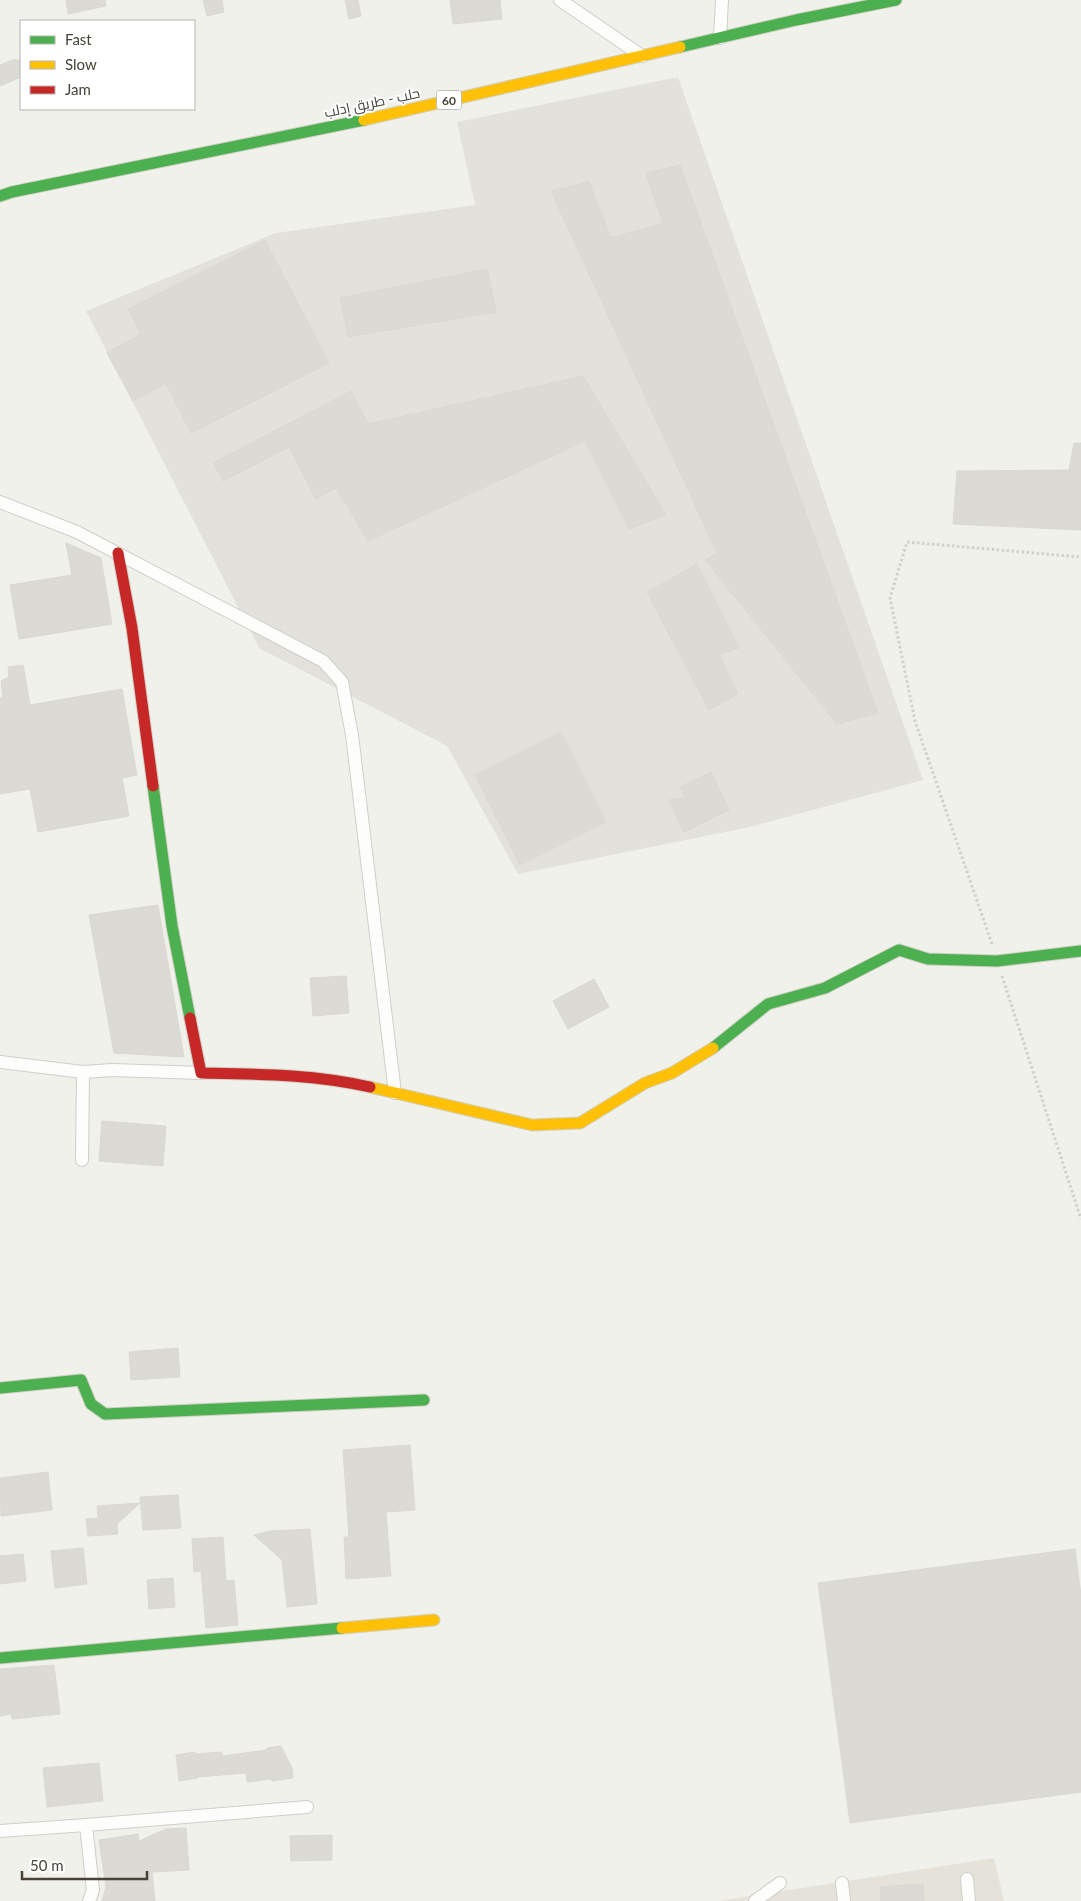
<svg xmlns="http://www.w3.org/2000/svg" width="1081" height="1901" font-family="Lato,Cairo,sans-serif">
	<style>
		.residential { fill: #e5e3d9 }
		.industrial { fill: #e3e1db }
		.building { fill: #dbdad4; stroke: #d9d8d2 }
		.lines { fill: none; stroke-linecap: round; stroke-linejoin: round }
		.street-casing { stroke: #cfcfc9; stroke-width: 14 }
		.fast-casing { stroke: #d0cfc3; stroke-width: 13 }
		.slow-casing { stroke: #d0cfc3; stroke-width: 13 }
		.jam-casing { stroke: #d0cfc3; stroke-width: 13 }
		.path { stroke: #d1d1cb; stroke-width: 3; stroke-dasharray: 2.5 2.5; stroke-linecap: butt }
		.street { stroke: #fdfdfc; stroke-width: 12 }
		.fast { stroke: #4caf50; stroke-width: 11 }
		.slow { stroke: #ffc107; stroke-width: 11 }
		.jam { stroke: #c62828; stroke-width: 11 }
		.labels { text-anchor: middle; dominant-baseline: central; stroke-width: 4; stroke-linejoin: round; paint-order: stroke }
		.shield { fill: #fff; stroke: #7e7c73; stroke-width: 1 }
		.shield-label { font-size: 12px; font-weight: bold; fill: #474437 }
		.street-label { font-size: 14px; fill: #474437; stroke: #fff }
	</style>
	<rect width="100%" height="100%" fill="#f1f1ec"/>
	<path class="residential" d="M994,1858L1004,1901H718Z"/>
	<path class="industrial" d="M678,77L923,780L750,827L518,874L447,746L259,648L86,311L276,233L475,205L457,122Z"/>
	<g class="building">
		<path d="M66,0H105L106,6L68,14Z"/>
		<path d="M203,0H222L224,12L207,16Z"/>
		<path d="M345,0H358L361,16L349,19Z"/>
		<path d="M450,0H500L502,19L453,24Z"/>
		<path d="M15,59L16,61L21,59V77L0,86V65Z"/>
		<path d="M680,165L878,713L837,724L705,560L717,553L551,191L589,182L611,238L663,223L646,173Z"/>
		<path d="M265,240L329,363L191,433L166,383L133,401L107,353L141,334L128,309Z"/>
		<path d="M487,269L496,312L348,337L340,298Z"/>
		<path d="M583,376L666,515L629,529L585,441L368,541L336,488L316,499L289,447L223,481L213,463L351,391L368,424Z"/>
		<path d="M1074,443H1081V530L953,524L957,471L1069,470Z"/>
		<path d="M66,543L101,558L112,624L19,639L10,585L72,575Z"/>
		<path d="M697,564L739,648L719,654L738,694L709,710L647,592Z"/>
		<path d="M23,665L30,705L122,689L137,775L122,778L129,816L38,832L30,789L0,794V698L3,697L1,681L9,677L8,667Z"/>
		<path d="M561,732L606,822L520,865L475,775Z"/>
		<path d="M711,772L729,810L684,832L669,800L685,797L680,787Z"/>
		<path d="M158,905L184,1057L114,1053L89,915Z"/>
		<path d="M346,976L349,1013L313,1016L310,978Z"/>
		<path d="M594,979L609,1007L568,1029L553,1001Z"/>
		<path d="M102,1121L166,1126L163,1166L99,1161Z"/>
		<path d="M178,1348L180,1377L131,1380L129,1352Z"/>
		<path d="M410,1445L415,1510L386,1512L391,1576L346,1579L344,1537H349L343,1450Z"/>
		<path d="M48,1472L52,1510L1,1516L0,1478Z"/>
		<path d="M178,1495L181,1528L143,1530L140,1497Z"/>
		<path d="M140,1503L117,1524L118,1534L88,1536L86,1519L98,1518L97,1506Z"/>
		<path d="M310,1529L317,1604L287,1607L282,1560L254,1535L270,1531Z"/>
		<path d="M223,1537L226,1581L234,1580L238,1625L206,1628L201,1571L194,1572L192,1539Z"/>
		<path d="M83,1548L87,1584L55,1588L51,1551Z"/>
		<path d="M1075,1549L1081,1595V1792L850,1823L818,1583Z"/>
		<path d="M23,1554L26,1581L0,1584V1556Z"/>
		<path d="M173,1578L175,1607L149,1609L147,1580Z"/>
		<path d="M54,1665L60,1714L12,1719L11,1714L0,1716V1669Z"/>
		<path d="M281,1746L292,1768L293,1778L272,1781L271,1779L247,1782L246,1773L198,1777V1778L179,1781L176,1755L195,1752V1754L222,1752V1756L267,1750V1748Z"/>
		<path d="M99,1763L103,1801L47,1807L43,1768Z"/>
		<path d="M186,1828L189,1870L152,1872L155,1901H102L106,1887L99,1840L138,1834L139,1841L166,1829Z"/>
		<path d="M332,1835V1860L291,1861L290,1836Z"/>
		<path d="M923,1884L924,1901H881L880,1887Z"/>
	</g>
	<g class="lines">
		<g class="street-casing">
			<g id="street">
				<path d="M560,0L642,56"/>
				<path d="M720,38L722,0"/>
				<path d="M0,502L77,532L323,661L342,682L352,735L395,1093"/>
				<path d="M0,1062L83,1072L112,1070L201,1073"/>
				<path d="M82,1160L83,1072"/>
				<path d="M0,1831L86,1825"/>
				<path d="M967,1879L969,1901"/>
				<path d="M842,1883L844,1901"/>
				<path d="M89,1901L93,1890L86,1825L307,1807"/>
				<path d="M755,1901L780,1883"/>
			</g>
		</g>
		<g class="fast-casing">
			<g id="fast">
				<path d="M680,47L796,20L896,0"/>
				<path d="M0,196L12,192L364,120"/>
				<path d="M153,786L172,926L190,1018"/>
				<path d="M713,1048L768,1004L825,988L899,950L928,959L997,961L1081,951"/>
				<path d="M0,1388L81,1380L91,1404L105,1414L424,1400"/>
				<path d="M0,1658L342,1628"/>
			</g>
		</g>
		<g class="slow-casing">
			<g id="slow">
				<path d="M364,120L680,47"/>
				<path d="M370,1087L532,1125L580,1123L645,1083L672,1073L713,1048"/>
				<path d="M342,1628L434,1620"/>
			</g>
		</g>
		<g class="jam-casing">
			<g id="jam">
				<path d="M118,553L132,628L153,786"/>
				<path d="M190,1018L201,1073C258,1074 314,1074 370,1087"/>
			</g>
		</g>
		<g class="path">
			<path d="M992,944L915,721L890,598L907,542L1081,557"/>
			<path d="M1002,976L1081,1219"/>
		</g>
		<use href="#street" class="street"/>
		<use href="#fast" class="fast"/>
		<use href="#slow" class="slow"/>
		<use href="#jam" class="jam"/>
	</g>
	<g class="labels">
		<rect class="shield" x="436.5" y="90.5" width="25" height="19" rx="4"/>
		<g class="shield-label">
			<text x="449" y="100">60</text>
		</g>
		<g class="street-label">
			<text transform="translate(372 102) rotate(-12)">حلب - طريق إدلب</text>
		</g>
	</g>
	<rect x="20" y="20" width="175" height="90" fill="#ffffff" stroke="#b5b4af"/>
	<rect x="30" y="36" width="25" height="8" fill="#4caf50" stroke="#b5b4af"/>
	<text x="65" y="45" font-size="15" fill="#474437">Fast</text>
	<rect x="30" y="61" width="25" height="8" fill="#ffc107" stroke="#b5b4af"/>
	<text x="65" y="70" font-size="15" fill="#474437">Slow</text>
	<rect x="30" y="86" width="25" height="8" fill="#c62828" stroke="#b5b4af"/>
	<text x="65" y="95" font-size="15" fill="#474437">Jam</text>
	<path d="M22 1871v8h125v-8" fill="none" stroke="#474437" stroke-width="2.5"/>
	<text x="30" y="1871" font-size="15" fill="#474437" stroke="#ffffff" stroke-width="4" paint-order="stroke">50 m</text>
</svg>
